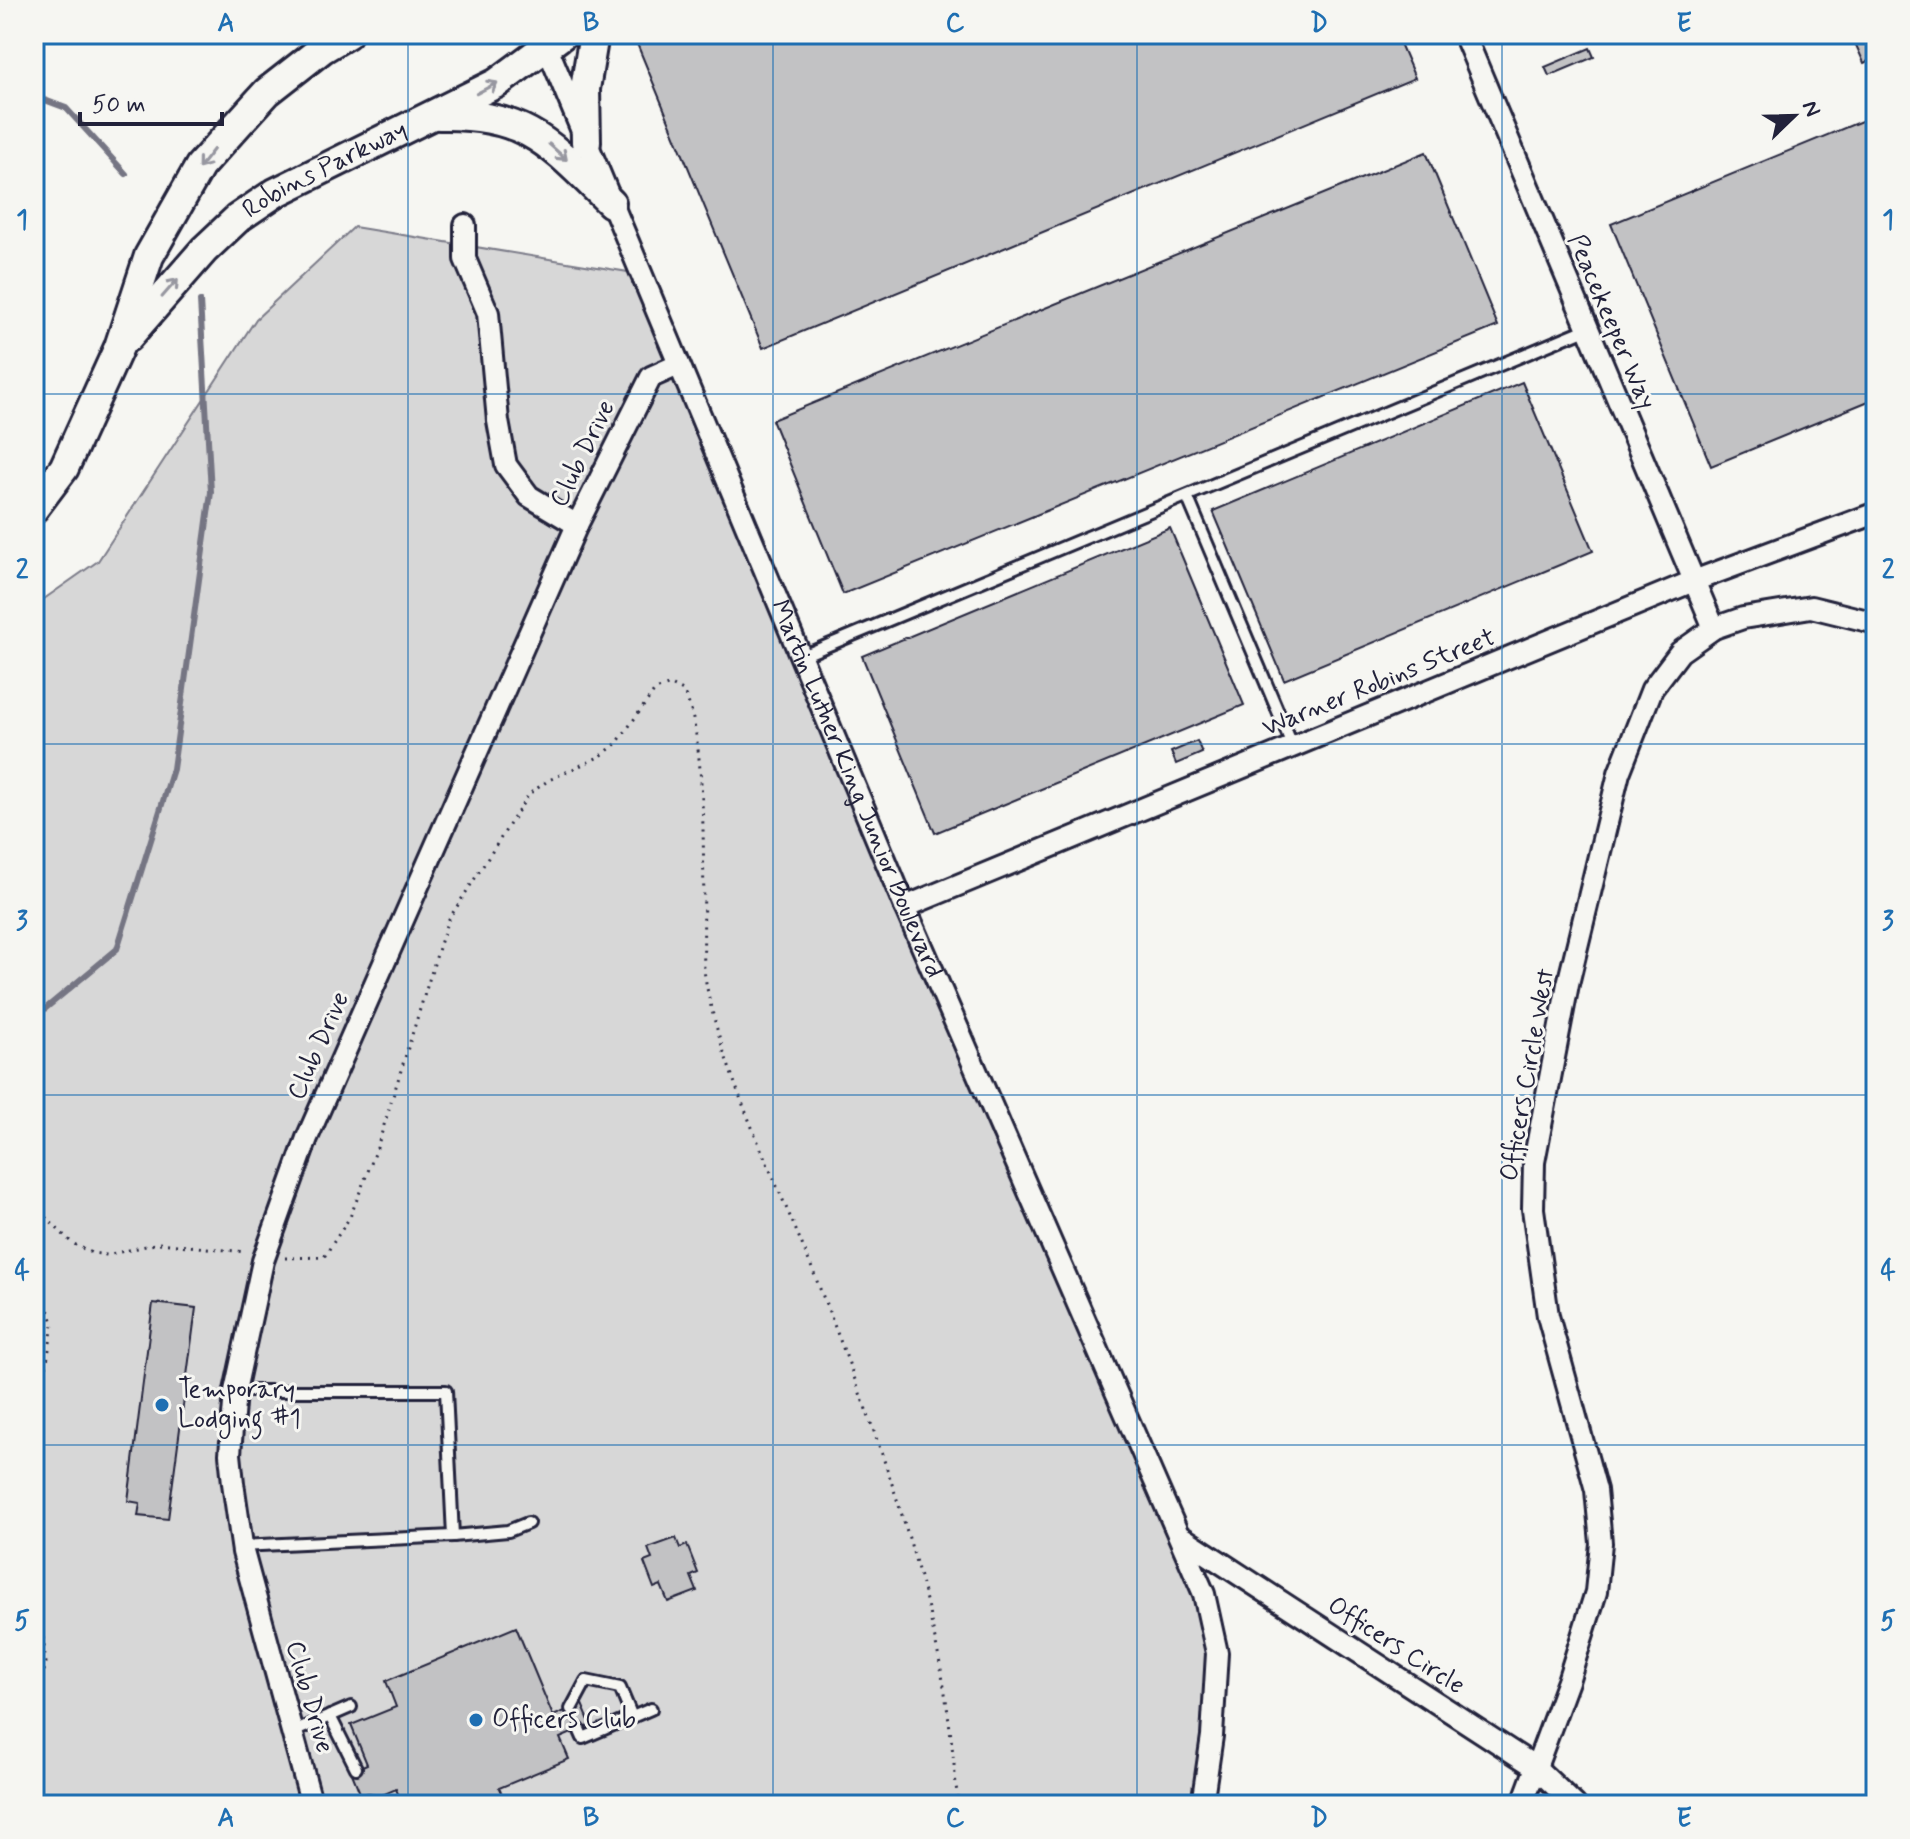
<svg xmlns="http://www.w3.org/2000/svg" width="1910" height="1839" font-family="Mynerve,sans-serif">
	<style>
		.green { fill: #d7d7d7; stroke: #7c7c89; stroke-width: 2 }
		.lines { fill: none; stroke-linecap: round; stroke-linejoin: round }
		.stream { stroke: #757583; stroke-width: 6 }
		.building { fill: #c2c2c4; stroke: #22223b; stroke-width: 2 }
		.lane-casing { stroke: #22223b; stroke-width: 16 }
		.street-casing { stroke: #22223b; stroke-width: 26 }
		.secondary-casing { stroke: #22223b; stroke-width: 34 }
		.path { stroke: #22223b; stroke-width: 3; stroke-dasharray: 2 6; stroke-linecap: butt }
		.lane { stroke: #f6f6f2; stroke-width: 10 }
		.street { stroke: #f6f6f2; stroke-width: 20 }
		.secondary { stroke: #f6f6f2; stroke-width: 28 }
		.oneway { stroke: #9797a0 }
		.grid { fill: none; stroke: #1f6fb2; stroke-width: 2; stroke-opacity: 0.55 }
		.poi-dot { fill: #1f6fb2; stroke: #f6f6f2; stroke-width: 3 }
		.labels { text-anchor: middle; dominant-baseline: central; stroke-width: 6; stroke-linejoin: round; paint-order: stroke }
		.street-label { font-size: 26px; fill: #22223b; stroke: #f6f6f2 }
		.poi-label { font-size: 26px; fill: #22223b; stroke: #f6f6f2; text-anchor: start }
		.neatline { fill: none; stroke: #1f6fb2; stroke-width: 3 }
		.grid-label { font-size: 26px; text-anchor: middle; font-weight: bold; fill: #1f6fb2 }
	</style>
	<rect width="100%" height="100%" fill="#f6f6f2"/>
	<filter id="ink" filterUnits="userSpaceOnUse"><feTurbulence type="fractalNoise" baseFrequency=".0125" numOctaves="2"/><feDisplacementMap in="SourceGraphic" scale="16" xChannelSelector="R" yChannelSelector="G"/><feConvolveMatrix kernelMatrix="1 2 1 2 8 2 1 2 1" color-interpolation-filters="sRGB"/></filter>
	<g filter="url(#ink)">
		<path class="green" d="M354,227L640,274L1213,1635L1206,1805H34V606L98,561L256,319Z"/>
		<g class="lines">
			<g class="stream">
				<path d="M34,96L66,108L126,174"/>
				<path d="M34,1018L117,949L173,769L211,492L200,301"/>
			</g>
		</g>
		<g class="building">
			<path d="M633,34H1396L1415,78L763,348Z"/>
			<path d="M1851,34H1876V58L1864,63Z"/>
			<path d="M1590,48L1594,57L1549,76L1545,67Z"/>
			<path d="M1876,115V398L1711,466L1611,224Z"/>
			<path d="M1426,152L1498,326L843,594L772,420Z"/>
			<path d="M1522,382L1593,551L1284,680L1213,511Z"/>
			<path d="M1170,528L1244,705L935,833L862,656Z"/>
			<path d="M1197,741L1202,753L1176,764L1171,752Z"/>
			<path d="M1876,906V927L1866,919Z"/>
			<path d="M153,1303L196,1308L168,1519L138,1516L140,1503L128,1501Z"/>
			<path d="M676,1538L680,1548L687,1545L698,1573L691,1576L697,1591L668,1602L661,1585L654,1588L644,1562L652,1559L648,1548Z"/>
			<path d="M516,1627L553,1716L582,1704L591,1725L560,1738L569,1759L499,1788L503,1797L484,1805H397L402,1803L396,1789L364,1803L351,1771L367,1764L351,1725L396,1707L386,1681Z"/>
			<path d="M201,1796L209,1805H192Z"/>
		</g>
		<g class="lines">
			<g class="lane-casing">
				<g id="lane">
					<path d="M1187,496L1293,747"/>
					<path d="M800,657L1586,329"/>
					<path d="M235,1391H446L453,1536"/>
					<path d="M242,1546L453,1536L508,1531L528,1523"/>
					<path d="M571,1709L586,1681L620,1688L632,1717"/>
					<path d="M330,1716L356,1768"/>
					<path d="M579,1729L583,1738L651,1709"/>
					<path d="M291,1733L351,1707"/>
					<path d="M369,1800L371,1805"/>
				</g>
			</g>
			<g class="street-casing">
				<g id="street">
					<path d="M1464,34L1714,628"/>
					<path id="s1" d="M547,47L905,907L1204,1594L1217,1653L1212,1736L1202,1805"/>
					<path d="M465,225V259L488,313L498,421L506,465L529,496L577,525"/>
					<path d="M905,907L1691,582L1876,513"/>
					<path d="M1183,1538L1534,1766L1575,1805"/>
					<path d="M312,1805L243,1552L233,1483L230,1454L235,1391L263,1261L307,1138L577,525L651,377L678,365"/>
					<path d="M1522,1805L1568,1681L1596,1592L1601,1543L1596,1490L1548,1316L1533,1209L1534,1162L1568,984L1619,773L1652,689L1680,652L1714,628L1743,618L1811,607L1876,623"/>
				</g>
			</g>
			<g class="secondary-casing">
				<g id="secondary">
					<path d="M439,115C528,113 551,145 611,203"/>
					<path d="M586,142L585,89L594,34"/>
					<path id="s2" d="M128,337L204,250L238,218L275,193L497,83L563,34"/>
					<path d="M34,508L64,468L119,347L149,256L200,166L267,92L322,49L347,34"/>
				</g>
			</g>
			<g class="path">
				<path d="M34,1206L72,1243L92,1253L107,1255L159,1243L245,1252"/>
				<path d="M285,1258L324,1257L350,1217L376,1151L447,922L529,794L549,780L601,756L617,743L655,690L671,685L683,691C710,735 702,910 704,970C717,1065 779,1185 815,1276C862,1396 911,1522 937,1649C948,1701 953,1753 958,1805"/>
				<path d="M34,1303L50,1312L53,1324L34,1444"/>
				<path d="M34,1454L35,1569L46,1663L34,1713"/>
			</g>
			<use href="#lane" class="lane"/>
			<use href="#street" class="street"/>
			<use href="#secondary" class="secondary"/>
		</g>
		<defs><path id="oneway-shaft" d="M-6 0H5M1.5-3L5.5 0L1.5 3" fill="none" stroke-width="1.6" stroke-linecap="round" stroke-linejoin="round" transform="scale(2)"/></defs>
		<g class="oneway">
			<use href="#oneway-shaft" transform="translate(487 88) rotate(-28)"/>
			<use href="#oneway-shaft" transform="translate(558 152) rotate(42)"/>
			<use href="#oneway-shaft" transform="translate(206 159) rotate(128)"/>
			<use href="#oneway-shaft" transform="translate(170 288) rotate(-49)"/>
		</g>
	</g>
	<path class="grid" d="M408,34V1805M773,34V1805M1137,34V1805M1502,34V1805M34,394H1876M34,744H1876M34,1095H1876M34,1445H1876"/>
	<g class="poi-dot">
		<circle cx="162" cy="1405" r="8"/>
		<circle cx="476" cy="1720" r="8"/>
	</g>
	<g class="labels">
		<g class="street-label">
			<text stroke="none"><textPath href="#s2" startOffset="262">Robins Parkway</textPath></text>
			<text transform="translate(1611 322) rotate(67)">Peacekeeper Way</text>
			<text transform="translate(583 454) rotate(-64)">Club Drive</text>
			<text transform="translate(1379 683) rotate(-22)">Warner Robins Street</text>
			<text stroke="none"><textPath href="#s1" startOffset="804">Martin Luther King Junior Boulevard</textPath></text>
			<text transform="translate(319 1046) rotate(-66)">Club Drive</text>
			<text transform="translate(1528 1075) rotate(-80)">Officers Circle West</text>
			<text transform="translate(1396 1646) rotate(33)">Officers Circle</text>
			<text transform="translate(309 1697) rotate(74)">Club Drive</text>
		</g>
		<g class="poi-label">
			<text x="178" y="1390">Temporary<tspan x="178" dy="30">Lodging #1</tspan></text>
			<text x="492" y="1720">Officers Club</text>
		</g>
	</g>
	<rect width="1910" height="1839" fill="none" stroke="#f6f6f2" stroke-width="88"/>
	<g transform="translate(1794 116) rotate(67)" stroke="#f6f6f2" stroke-width="6" paint-order="stroke">
	<path d="M0-6L14 30L0 20L-14 30Z" fill="#22223b"/>
	<text y="-12" font-size="22" font-weight="bold" text-anchor="middle" fill="#22223b">N</text>
	</g>
	<path d="M80 112v12h142v-12" fill="none" stroke="#22223b" stroke-width="4"/>
	<text x="92" y="112" font-size="24" fill="#22223b" stroke="#f6f6f2" stroke-width="6" paint-order="stroke">50 m</text>
	<rect x="44" y="44" width="1822" height="1751" class="neatline"/>
	<g class="grid-label">
		<text x="226" y="31">A</text>
		<text x="591" y="31">B</text>
		<text x="955" y="31">C</text>
		<text x="1319" y="31">D</text>
		<text x="1684" y="31">E</text>
		<text x="22" y="228">1</text>
		<text x="1888" y="228">1</text>
		<text x="22" y="578">2</text>
		<text x="1888" y="578">2</text>
		<text x="22" y="929">3</text>
		<text x="1888" y="929">3</text>
		<text x="22" y="1279">4</text>
		<text x="1888" y="1279">4</text>
		<text x="22" y="1629">5</text>
		<text x="1888" y="1629">5</text>
		<text x="226" y="1826">A</text>
		<text x="591" y="1826">B</text>
		<text x="955" y="1826">C</text>
		<text x="1319" y="1826">D</text>
		<text x="1684" y="1826">E</text>
	</g>
</svg>
